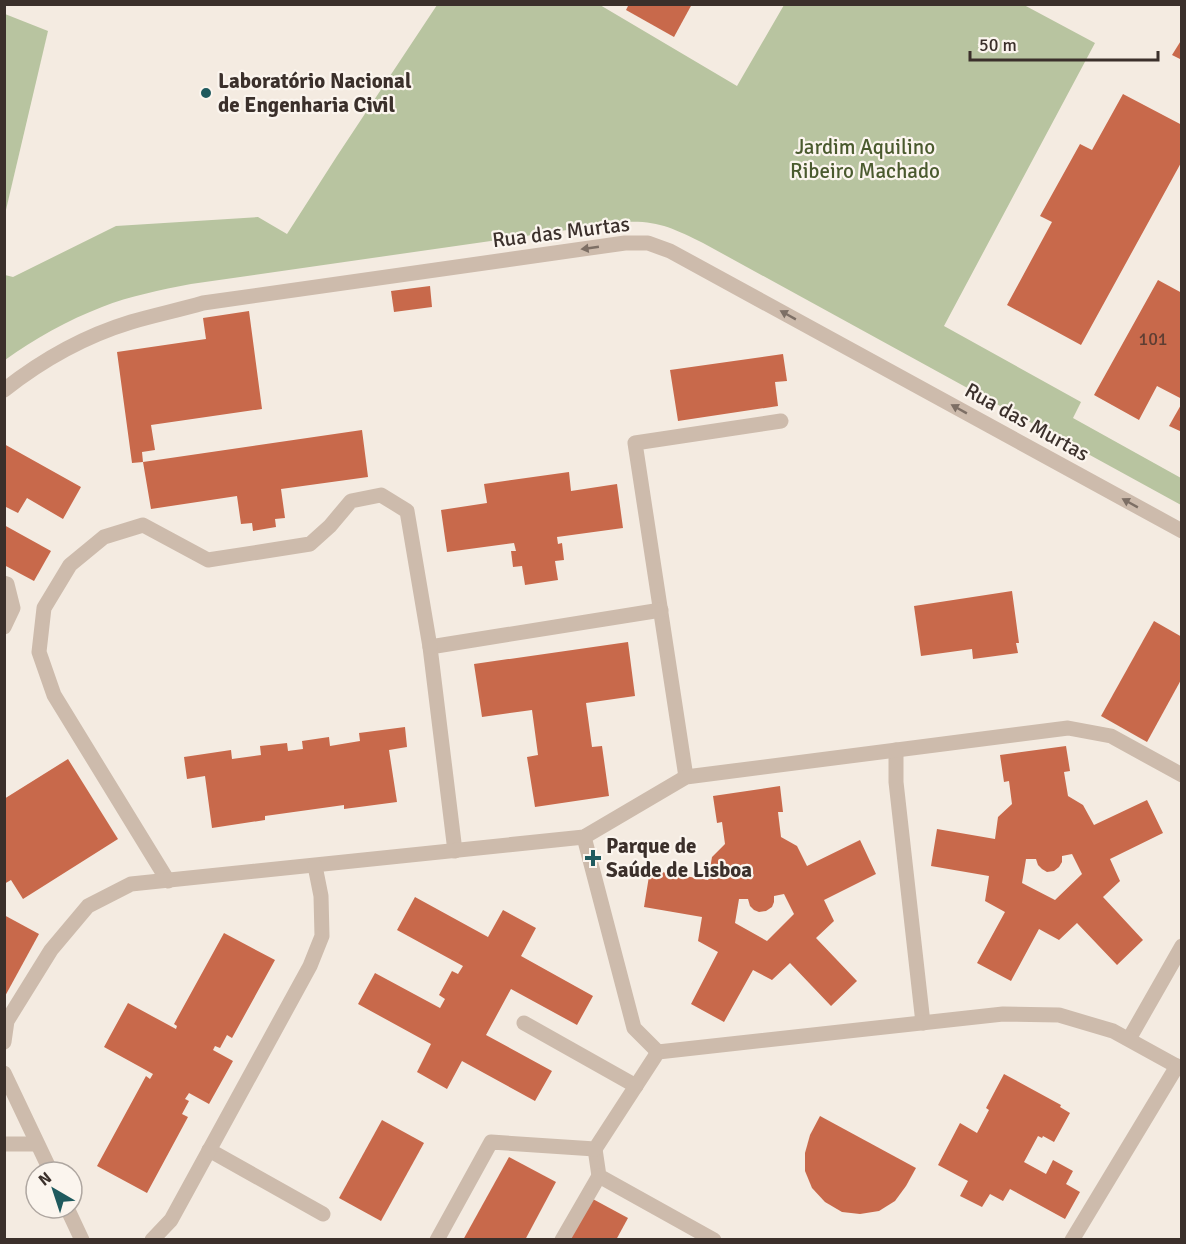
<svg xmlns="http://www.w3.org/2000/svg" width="1186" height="1244" font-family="Signika,sans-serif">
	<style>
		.green { fill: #b8c4a0 }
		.building { fill: #c8694b; fill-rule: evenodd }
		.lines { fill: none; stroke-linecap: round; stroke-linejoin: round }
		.minor { stroke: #cdbbac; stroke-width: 15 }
		.oneway { fill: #7d6f65 }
		.poi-dot { fill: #1f5a5e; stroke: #fbf5ee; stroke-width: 2 }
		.labels { text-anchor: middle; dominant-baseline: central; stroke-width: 4.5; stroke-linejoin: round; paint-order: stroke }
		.number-label { font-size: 18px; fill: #5e3e33 }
		.poi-label { font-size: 21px; font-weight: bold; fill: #3b302b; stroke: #fbf5ee; text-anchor: start }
		.park-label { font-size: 21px; fill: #4a5a2e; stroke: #fbf5ee }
		.street-label { font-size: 21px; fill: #3b302b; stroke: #fbf5ee }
	</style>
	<rect width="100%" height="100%" fill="#f4ebe1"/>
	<g class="green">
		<path d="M437,5H600L737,86L784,5H1024L1095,43L944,326L1081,402L1073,418L1181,478V505L703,243C673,228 657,220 623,222L191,284C160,290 130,296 102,307C68,320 34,339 5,360V275L13,277L116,226L258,217L287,234L337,156Z"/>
		<path d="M5,14L48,31L5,214Z"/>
	</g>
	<g class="building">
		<path d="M629,4H692L674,37L626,10Z"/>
		<path d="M1182,39V60L1172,55Z"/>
		<path d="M1123,94L1182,125V161L1081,345L1007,305L1052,222L1040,216L1080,144L1092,150Z"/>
		<path d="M1158,280L1182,293V399L1157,386L1139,420L1094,395Z"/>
		<path d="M430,286L432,307L394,312L391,291Z"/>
		<path d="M249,311L262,409L151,425L155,450L142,452L143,462L132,463L117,352L206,339L203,318Z"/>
		<path d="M783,354L787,381L775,382L778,406L678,421L670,370Z"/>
		<path d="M1182,403V432L1169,426Z"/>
		<path d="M362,430L368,477L281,489L285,518L275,519L276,527L253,531L252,523L241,524L237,496L151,509L143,462Z"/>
		<path d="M4,444L81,487L63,519L27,498L18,513L4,506Z"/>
		<path d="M569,472L571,491L617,484L623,528L557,537L558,544L562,543L564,560L555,561L558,580L525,585L522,566L513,567L511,551H516L514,543L447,552L441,510L487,503L484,484Z"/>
		<path d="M4,525L51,551L34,581L4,565Z"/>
		<path d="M1012,591L1019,643H1016L1018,653L973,659L972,649L921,656L914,606Z"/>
		<path d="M1154,621L1182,637V678L1147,742L1101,716Z"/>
		<path d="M628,642L635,696L586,703L592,747L602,746L609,796L535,807L527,757L538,755L532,710L482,717L474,664Z"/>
		<path d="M405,727L407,747L389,750L397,802L344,809V805L265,816V820L212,828L205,776L187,779L184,757L231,750L232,759L261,755L260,746L287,743L288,751L303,749L302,741L329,737L330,746L360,741L359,733Z"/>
		<path d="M1066,746L1070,771L1064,772L1068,796L1083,805L1094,825L1147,800L1163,833L1110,859L1120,881L1103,897L1143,940L1117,965L1077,923L1059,940L1039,929L1011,981L977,963L1005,912L985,901L989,876L931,866L937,829L995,839L998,817L1012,804L1009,781L1004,782L1000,755ZM1072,854L1082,874L1055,900L1022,883L1026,859H1036L1038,865L1042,869L1047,872L1054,871L1059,867L1062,862V856Z"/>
		<path d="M68,759L118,839L23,899L11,880L4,884V799Z"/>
		<path d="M780,786L783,812H778L781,837L797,846L807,866L860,840L876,874L824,900L834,921L816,938L857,981L831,1006L790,963L772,980L753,970L724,1022L691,1004L718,952L698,941L702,917L644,907L650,870L708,880L712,857L725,844L722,822L717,823L713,796ZM784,894L794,914L767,941L735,923L739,899H748L750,906L754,910L759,912L766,911L772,907L774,902V896Z"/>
		<path d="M415,897L488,937L503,910L536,928L521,956L593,996L577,1025L511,989L486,1035L552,1071L535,1101L462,1061L447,1089L417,1072L431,1044L358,1004L375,973L440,1008L445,999L439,995L452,971L458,974L463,966L397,930Z"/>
		<path d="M4,915L39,934L4,998Z"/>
		<path d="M224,933L275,960L232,1038L227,1035L220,1048L215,1046L213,1050L233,1061L209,1104L189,1093L185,1099L189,1101L182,1114L188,1117L147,1193L97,1166L146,1076L150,1079L153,1074L104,1047L128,1003L176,1029L177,1026L174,1024Z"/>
		<path d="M1004,1074L1061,1105L1060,1107L1070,1113L1054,1142L1043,1136L1042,1138L1038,1136L1024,1162L1046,1174L1053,1160L1073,1171L1066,1184L1080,1192L1065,1219L1010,1189L1003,1201L990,1194L982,1207L960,1196L968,1181L938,1165L960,1123L977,1133L989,1110L986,1108Z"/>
		<path d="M820,1116L916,1168L906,1186L895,1201L879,1211L860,1214L842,1212L825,1202L812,1188L805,1171V1153L810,1135Z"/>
		<path d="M382,1120L424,1143L381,1221L339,1198Z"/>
		<path d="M509,1157L556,1182L525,1240H463Z"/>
		<path d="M591,1198L628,1218L616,1240H568Z"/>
	</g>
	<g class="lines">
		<g class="minor">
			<path d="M4,390C42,360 85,336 131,322C155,315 179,310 203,303L625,243H648L670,251L1182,531"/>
			<path d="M4,583L7,584L13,608L4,627"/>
			<path d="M896,750V782L923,1023"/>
			<path d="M686,777L635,443L781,421"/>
			<path d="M584,837L634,1028L658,1052"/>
			<path d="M455,851L430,647L661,610"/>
			<path d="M168,881L54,695L39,652L44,608L70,565L104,537L143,525L208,560L310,544L330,526L351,501L381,495L407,511L430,647"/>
			<path d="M524,1023L636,1086"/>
			<path d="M1129,1039L1182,946"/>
			<path d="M4,1042L7,1021L51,950L88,906L131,884L584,837L686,777L1068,728L1111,736L1182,775"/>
			<path d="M4,1073L51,1172"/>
			<path d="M4,1144H37"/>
			<path d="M595,1149L599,1176L714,1240"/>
			<path d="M209,1150L323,1214"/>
			<path d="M67,1208L82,1240"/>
			<path d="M152,1240L171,1220L310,966L322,936L321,896L315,866"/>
			<path d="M437,1240L491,1142L595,1149L658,1052L1003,1014L1059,1015L1113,1031L1182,1069"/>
			<path d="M562,1240L599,1176"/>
			<path d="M1072,1240L1177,1066"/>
		</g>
	</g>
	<defs><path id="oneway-solid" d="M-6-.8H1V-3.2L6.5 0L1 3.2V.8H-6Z" transform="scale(1.5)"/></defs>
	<g class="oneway">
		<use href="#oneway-solid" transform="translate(590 248) rotate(172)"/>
		<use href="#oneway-solid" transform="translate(788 315) rotate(-151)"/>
		<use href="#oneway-solid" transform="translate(959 409) rotate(-151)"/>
		<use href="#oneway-solid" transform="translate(1130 503) rotate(-151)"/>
	</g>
	<g class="poi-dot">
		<circle cx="206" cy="93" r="6"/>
		<path d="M590 849h6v6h6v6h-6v6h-6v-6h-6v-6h6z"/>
	</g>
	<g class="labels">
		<g class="number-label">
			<text x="1153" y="339">101</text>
		</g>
		<g class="poi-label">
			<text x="218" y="81">Laboratório Nacional<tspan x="218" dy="24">de Engenharia Civil</tspan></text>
			<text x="606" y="846">Parque de<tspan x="606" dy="24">Saúde de Lisboa</tspan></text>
		</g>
		<g class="park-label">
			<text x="865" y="147">Jardim Aquilino<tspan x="865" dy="24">Ribeiro Machado</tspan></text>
		</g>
		<g class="street-label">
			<text transform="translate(561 232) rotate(-7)">Rua das Murtas</text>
			<text transform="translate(1027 422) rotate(29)">Rua das Murtas</text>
		</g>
	</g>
	<rect width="1186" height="1244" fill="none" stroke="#3b302b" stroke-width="12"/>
	<g transform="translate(54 1190) rotate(321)"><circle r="28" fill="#fbf5ee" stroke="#aea6a0" stroke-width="1.5"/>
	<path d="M0-4.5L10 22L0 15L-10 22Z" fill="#1f5a5e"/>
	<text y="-9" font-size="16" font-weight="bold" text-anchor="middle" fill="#3b302b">N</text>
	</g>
	<path d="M970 51v9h188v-9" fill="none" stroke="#3b302b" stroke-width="3"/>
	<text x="979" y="51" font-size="18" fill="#3b302b" stroke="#fbf5ee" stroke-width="4.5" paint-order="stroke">50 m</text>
</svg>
